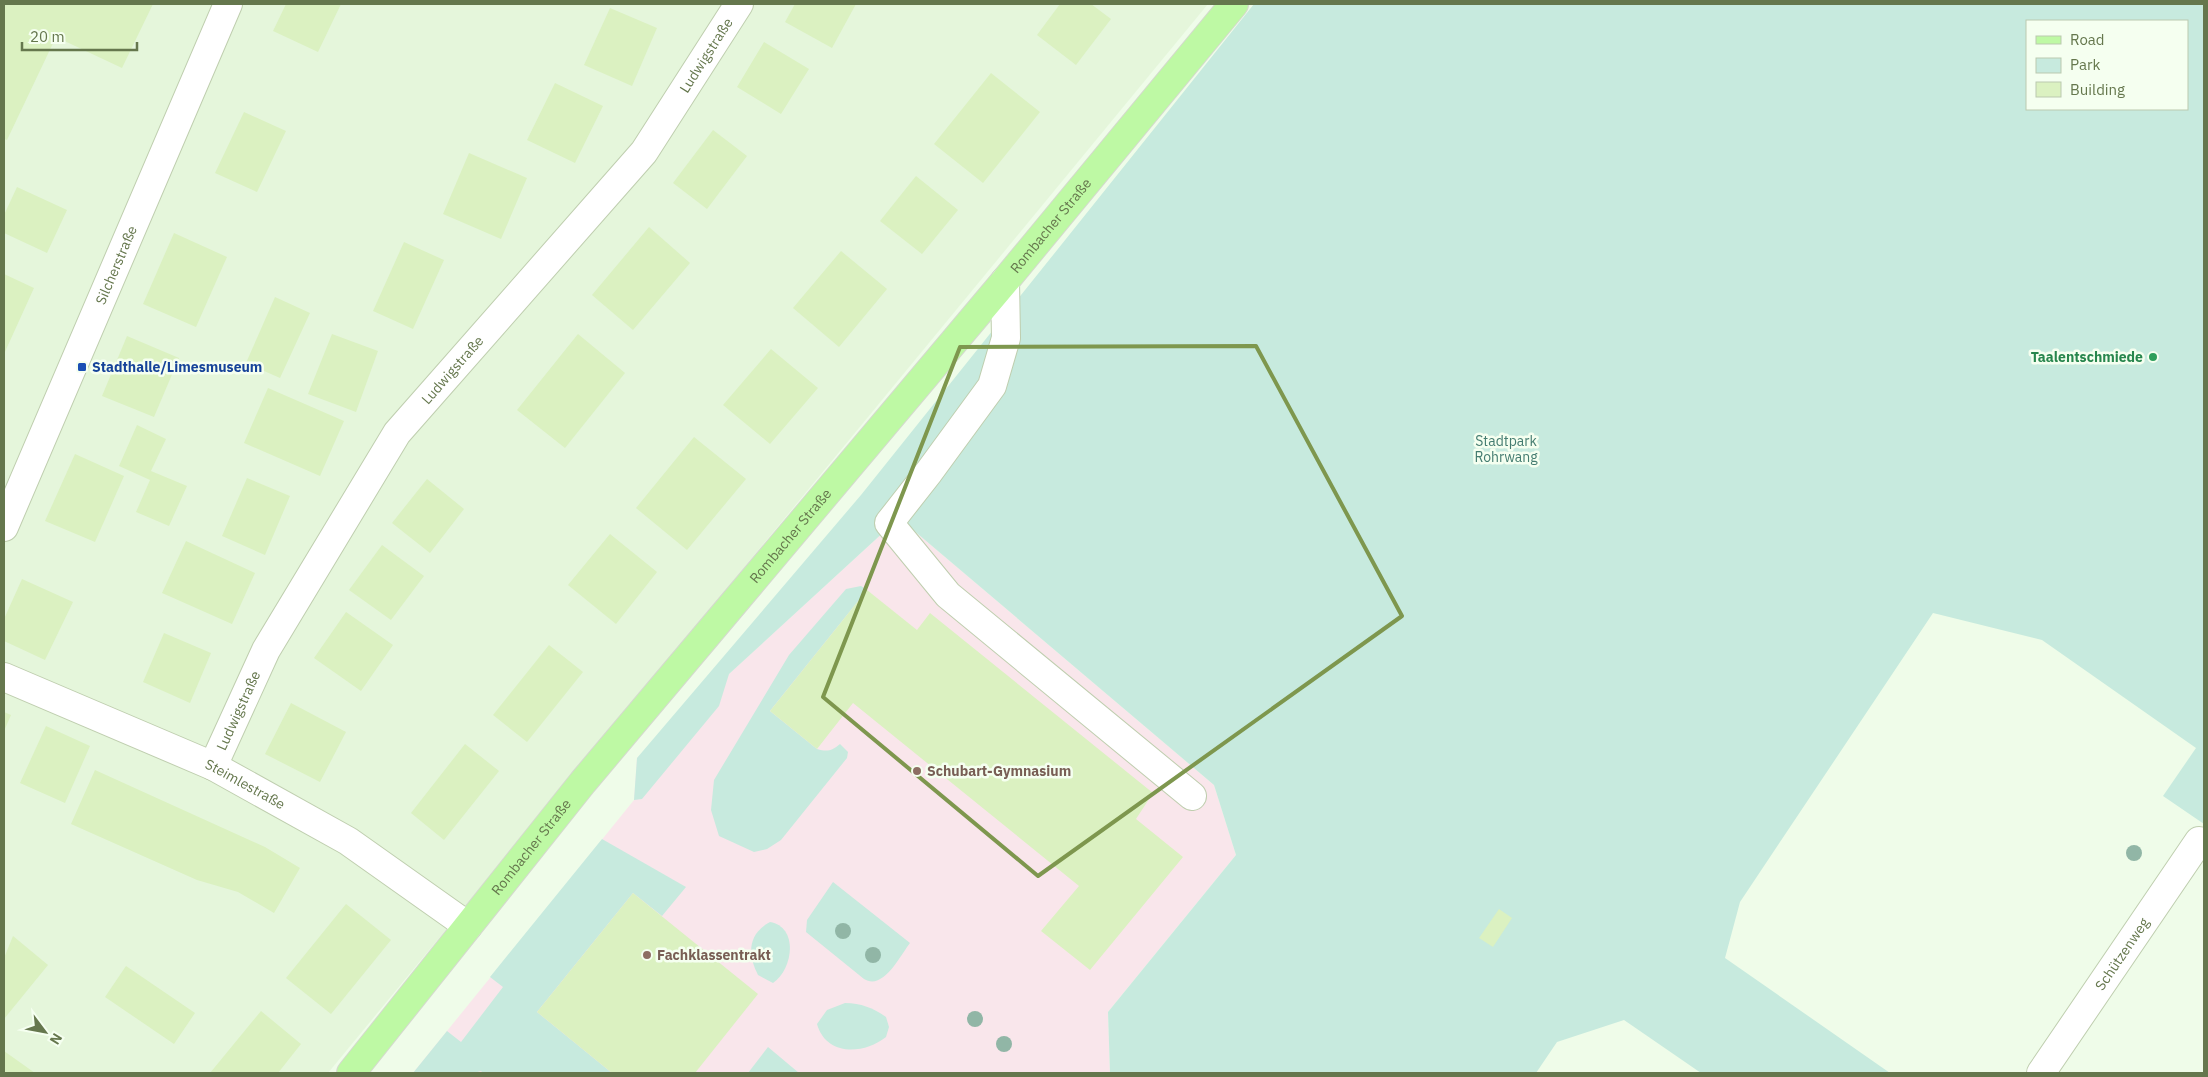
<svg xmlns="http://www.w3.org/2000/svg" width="2208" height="1077" font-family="'IBM Plex Sans',sans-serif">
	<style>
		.residential { fill: #e5f6db }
		.education { fill: #f9e6eb }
		.green { fill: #c7eade; fill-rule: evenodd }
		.building { fill: #dbf1c1 }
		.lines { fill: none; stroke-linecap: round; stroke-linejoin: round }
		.minor-casing { stroke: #bfceaf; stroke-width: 30 }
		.major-casing { stroke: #d4d9cd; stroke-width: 30 }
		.minor { stroke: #fff; stroke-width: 28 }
		.major { stroke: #bef9a4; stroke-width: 28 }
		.tree { fill: #91b6a6 }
		.marked { fill: none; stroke: #7e974e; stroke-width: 4; stroke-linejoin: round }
		.leisure-dot { fill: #2e9e5b; stroke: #f5fff0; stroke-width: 2 }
		.transit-dot { fill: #1a4fb4; stroke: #f5fff0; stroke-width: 2 }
		.education-dot { fill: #8d6e63; stroke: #f5fff0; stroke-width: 2 }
		.labels { text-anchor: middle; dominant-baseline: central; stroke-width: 5; stroke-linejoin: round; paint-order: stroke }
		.street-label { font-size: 14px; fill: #65774d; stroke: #f5fff0 }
		.leisure-label { font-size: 14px; font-weight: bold; fill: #27864d; stroke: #f5fff0; text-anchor: end }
		.transit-label { font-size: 14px; font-weight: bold; fill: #164399; stroke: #f5fff0; text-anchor: start }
		.park-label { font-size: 14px; fill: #447c70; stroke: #f5fff0 }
		.education-label { font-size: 14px; font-weight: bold; fill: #785e54; stroke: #f5fff0; text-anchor: start }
	</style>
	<rect width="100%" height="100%" fill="#effce9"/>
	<path class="residential" d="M4,4H1208L328,1073H4Z"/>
	<path class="education" d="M899,518L1214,785L1236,855L1108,1012L1110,1073H413L634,800L637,758Z"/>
	<g class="green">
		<path d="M1254,4H2204V824L2163,796L2196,748L2042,640L1933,613L1740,902L1725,958L1890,1073H1701L1624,1020L1557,1042L1536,1073H1110L1108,1012L1236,855L1214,785L899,518L729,674L719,706L642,799L634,800L637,758L861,495ZM2027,21H2187V109H2027Z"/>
		<path d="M861,586L867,590L770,711L817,749C827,752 832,751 840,744L848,752L847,758L781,840L767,849L754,852L719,836L711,810L714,780L789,655L846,589Z"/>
		<path d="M602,839L686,887L662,916L633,893L537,1012L612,1073H483L481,1071L474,1073H413L447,1031L461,1042L503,987L490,977Z"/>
		<path d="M833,882L910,943C900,956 883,991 864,979L806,932L807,920Z"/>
		<path d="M770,922C799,927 793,970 773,983L758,975C747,954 748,934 770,922Z"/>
		<path d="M845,1003C861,1003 873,1008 886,1017L889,1027L886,1037C863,1055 826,1056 817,1024L827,1010Z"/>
		<path d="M768,1047L799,1073H748Z"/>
	</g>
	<g class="building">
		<path d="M4,4H153L122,68L56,37L7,140L4,139Z"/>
		<path d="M286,4H341L318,52L273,31Z"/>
		<path d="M795,4H856L832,48L785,22Z"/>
		<path d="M1060,4H1091L1111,19L1076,65L1037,35Z"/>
		<path d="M610,8L657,28L632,86L584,65Z"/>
		<path d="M764,42L809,69L781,114L737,87Z"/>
		<path d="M991,73L1040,112L983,183L934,144Z"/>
		<path d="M555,83L603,106L575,163L527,140Z"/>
		<path d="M244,112L286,131L257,192L215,173Z"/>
		<path d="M713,130L747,156L707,209L673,183Z"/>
		<path d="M469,153L527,178L501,239L443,214Z"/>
		<path d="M916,176L958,210L922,254L880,221Z"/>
		<path d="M17,187L67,210L47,253L4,233V215Z"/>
		<path d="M649,227L690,263L633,330L592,295Z"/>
		<path d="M174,233L227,257L196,327L143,304Z"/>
		<path d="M404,242L444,260L413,329L373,311Z"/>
		<path d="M841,251L887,289L839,347L793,308Z"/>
		<path d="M4,274L34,288L4,354Z"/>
		<path d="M275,297L310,313L280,378L246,363Z"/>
		<path d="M332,334L378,351L356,412L308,394Z"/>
		<path d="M578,334L625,373L565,448L517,410Z"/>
		<path d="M127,336L179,358L154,417L102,396Z"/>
		<path d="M771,349L818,388L770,444L723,405Z"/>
		<path d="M268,388L344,421L320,476L244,443Z"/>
		<path d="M137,425L166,439L151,471L187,486L169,526L136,512L150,480L119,466Z"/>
		<path d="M694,437L746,479L687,550L636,508Z"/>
		<path d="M75,454L124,476L95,542L45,521Z"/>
		<path d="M247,478L290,496L265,555L222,536Z"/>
		<path d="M427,479L464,509L430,553L392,523Z"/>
		<path d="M610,534L657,572L616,624L568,585Z"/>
		<path d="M186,541L255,573L232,624L162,593Z"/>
		<path d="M382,545L424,576L391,620L349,590Z"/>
		<path d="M22,579L73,602L45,660L4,641V619Z"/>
		<path d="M867,590L917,630L930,613L1153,793L1136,819L1183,857L1090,970L1041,931L1079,886L853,703L817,749L770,711Z"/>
		<path d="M346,612L393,645L361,691L314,658Z"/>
		<path d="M164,633L211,653L190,703L143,682Z"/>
		<path d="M549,645L583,672L527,742L493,715Z"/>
		<path d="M291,703L346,732L320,782L265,754Z"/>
		<path d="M4,712L11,715L4,731Z"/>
		<path d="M46,726L90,746L65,803L20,783Z"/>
		<path d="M465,744L499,771L444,840L411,813Z"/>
		<path d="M95,770L265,847L300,868L274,913L238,892L197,880L71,824Z"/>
		<path d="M633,893L758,994L695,1073H612L537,1012Z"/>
		<path d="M346,904L391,940L331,1014L286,978Z"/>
		<path d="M1499,909L1512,918L1493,947L1479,938Z"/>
		<path d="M13,936L48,965L4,1019V958Z"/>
		<path d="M126,966L195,1013L174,1044L105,997Z"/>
		<path d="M261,1011L301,1044L278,1073H210Z"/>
		<path d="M4,1051L35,1073H4Z"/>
	</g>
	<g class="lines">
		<g class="minor-casing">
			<g id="minor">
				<path d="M1005,281L1006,338L992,386L929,472L889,523L948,595L1192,796"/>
				<path id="s1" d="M4,527L228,4"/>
				<path id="s2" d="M4,677L213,766L348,841L468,926"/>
				<path id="s3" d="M213,766L266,650L397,433L644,152L739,4"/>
				<path id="s4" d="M2041,1073L2199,841L2204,845"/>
			</g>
		</g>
		<g class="major-casing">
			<g id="major">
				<path id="s5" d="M351,1073L583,782L1005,281L1234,4"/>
			</g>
		</g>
		<use href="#minor" class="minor"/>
		<use href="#major" class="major"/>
	</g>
	<g class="tree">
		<circle cx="2134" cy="853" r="8"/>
		<circle cx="843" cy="931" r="8"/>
		<circle cx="873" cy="955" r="8"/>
		<circle cx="975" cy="1019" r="8"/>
		<circle cx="1004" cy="1044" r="8"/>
	</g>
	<path class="marked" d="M1256,346L1402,616L1038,876L823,697L960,347Z"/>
	<circle class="leisure-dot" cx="2153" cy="357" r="5"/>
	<rect class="transit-dot" x="77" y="362" width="10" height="10" rx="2.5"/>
	<g class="education-dot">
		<circle cx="917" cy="771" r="5"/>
		<circle cx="647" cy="955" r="5"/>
	</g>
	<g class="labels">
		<g class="street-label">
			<text stroke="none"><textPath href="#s3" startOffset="870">Ludwigstraße</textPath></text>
			<text stroke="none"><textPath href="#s5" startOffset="1099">Rombacher Straße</textPath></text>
			<text stroke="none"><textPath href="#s1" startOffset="285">Silcherstraße</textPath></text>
			<text stroke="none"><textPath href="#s3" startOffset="465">Ludwigstraße</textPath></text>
			<text stroke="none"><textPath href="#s5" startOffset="694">Rombacher Straße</textPath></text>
			<text stroke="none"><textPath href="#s3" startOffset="61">Ludwigstraße</textPath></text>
			<text stroke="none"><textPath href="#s2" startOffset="264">Steimlestraße</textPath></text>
			<text stroke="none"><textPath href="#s5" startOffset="289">Rombacher Straße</textPath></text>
			<text stroke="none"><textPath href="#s4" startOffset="144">Schützenweg</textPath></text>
		</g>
		<g class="leisure-label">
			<text x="2143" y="357">Taalentschmiede</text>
		</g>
		<g class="transit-label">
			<text x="92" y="367">Stadthalle/Limesmuseum</text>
		</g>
		<g class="park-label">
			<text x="1506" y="441">Stadtpark<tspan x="1506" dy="16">Rohrwang</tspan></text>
		</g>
		<g class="education-label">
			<text x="927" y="771">Schubart-Gymnasium</text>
			<text x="657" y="955">Fachklassentrakt</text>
		</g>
	</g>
	<rect width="2208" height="1077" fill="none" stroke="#65774d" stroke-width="10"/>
	<rect x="2026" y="20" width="162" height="90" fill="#f5fff0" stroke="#bbc9af"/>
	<rect x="2036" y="36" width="25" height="8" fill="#bef9a4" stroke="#bbc9af"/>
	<text x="2070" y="45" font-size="15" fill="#65774d">Road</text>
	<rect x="2036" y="58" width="25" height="15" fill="#c7eade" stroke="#bbc9af"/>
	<text x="2070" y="70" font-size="15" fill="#65774d">Park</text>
	<rect x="2036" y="82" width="25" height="15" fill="#dbf1c1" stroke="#bbc9af"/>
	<text x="2070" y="95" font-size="15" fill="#65774d">Building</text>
	<g transform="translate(45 1032) rotate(122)" stroke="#f5fff0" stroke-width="4" paint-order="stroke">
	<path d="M0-4L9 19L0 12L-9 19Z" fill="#65774d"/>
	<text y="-8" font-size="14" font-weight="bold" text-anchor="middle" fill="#65774d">N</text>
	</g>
	<path d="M22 42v8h115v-8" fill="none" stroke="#65774d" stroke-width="2.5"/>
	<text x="30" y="42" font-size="15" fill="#65774d" stroke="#f5fff0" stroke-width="4" paint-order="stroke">20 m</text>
</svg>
